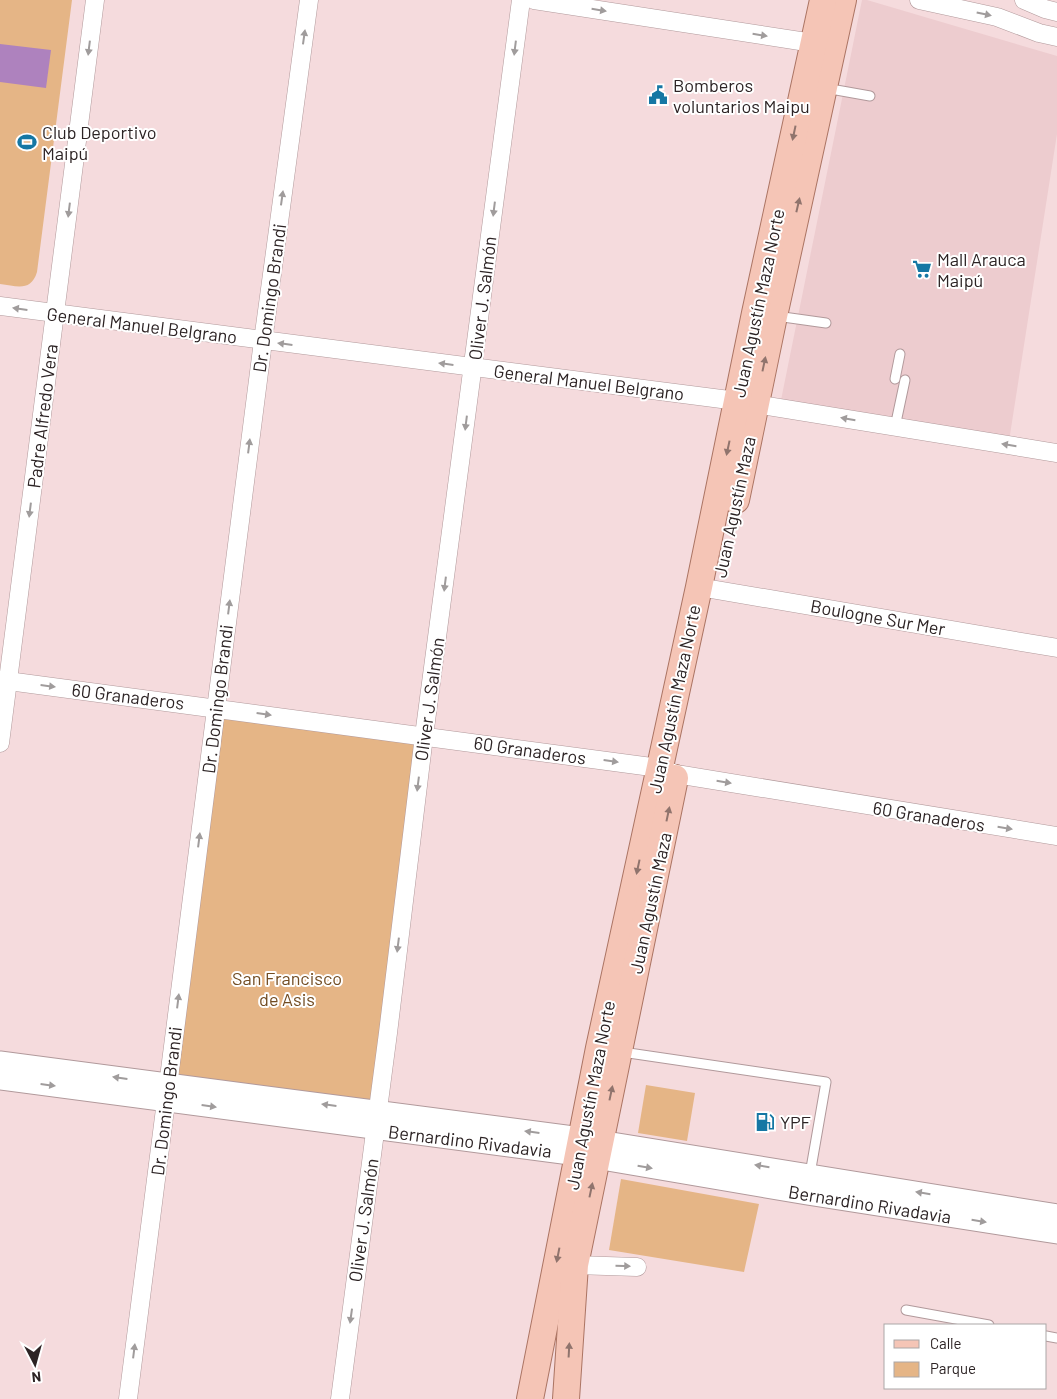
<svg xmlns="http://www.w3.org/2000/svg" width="1057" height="1399" font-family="Barlow,sans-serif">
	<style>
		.built { fill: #edcccf }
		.green { fill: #e5b586 }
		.water { fill: #ae82be }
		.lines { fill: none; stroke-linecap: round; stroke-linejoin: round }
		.service-casing { stroke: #b1999b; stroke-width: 11 }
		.minor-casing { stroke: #b1999b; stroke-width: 19 }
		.tertiary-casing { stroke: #b1999b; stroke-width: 23 }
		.primary-casing { stroke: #ab7463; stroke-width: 28 }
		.service { stroke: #fff; stroke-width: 9 }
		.minor { stroke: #fff; stroke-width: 18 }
		.tertiary { stroke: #fff; stroke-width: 21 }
		.primary { stroke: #f5c5b6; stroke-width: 26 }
		.oneway { fill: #a09c9c }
		.oneway2 { fill: #90746d }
		.labels { text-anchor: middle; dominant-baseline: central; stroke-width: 4; stroke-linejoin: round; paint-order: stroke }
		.poi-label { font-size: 18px; fill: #2c2324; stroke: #fff; text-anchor: start }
		.street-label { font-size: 18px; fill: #2c2324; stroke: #fff }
		.park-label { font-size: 18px; fill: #724c22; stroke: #fff }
	</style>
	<rect width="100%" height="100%" fill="#f5dbdd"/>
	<path class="built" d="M862,0H867L1057,56V134L1009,441L780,405Z"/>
	<g class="green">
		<path d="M0,0H72L37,272C31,292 17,286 0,284Z"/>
		<path d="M216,708L424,736L377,1112L168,1085Z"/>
		<path d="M646,1085L695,1093L687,1141L638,1133Z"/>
		<path d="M621,1179L759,1204L744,1272L609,1250Z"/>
	</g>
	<path class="water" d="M0,44L51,50L46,88L0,82Z"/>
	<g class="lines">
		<g class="service-casing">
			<g id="service">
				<path d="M825,88L870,96"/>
				<path d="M776,316L826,323"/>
				<path d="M895,379L900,354"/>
				<path d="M895,427L905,380"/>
				<path d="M622,1052L826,1082L810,1174"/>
				<path d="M906,1310L989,1325"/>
				<path d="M1046,1336L1057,1338"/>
			</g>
		</g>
		<g class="minor-casing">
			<g id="minor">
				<path d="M534,0L813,43"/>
				<path d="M919,0L997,17L1039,33L1057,37"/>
				<path d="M1024,0L1045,9L1057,12"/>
				<path d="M0,306L737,401L1057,453"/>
				<path d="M699,587L1057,648"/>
				<path d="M0,680L659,768L676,774L1057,836"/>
				<path d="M0,743L95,0"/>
				<path d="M575,1265L637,1267"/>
				<path d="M128,1399L263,341L309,0"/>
				<path d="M340,1399L388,1033L424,736L521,0"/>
			</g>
		</g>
		<g class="tertiary-casing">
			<g id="tertiary">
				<path d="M0,1062L581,1138L1057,1215"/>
				<path d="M0,1079L578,1155L807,1194L1057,1233"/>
			</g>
		</g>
		<g class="primary-casing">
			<g id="primary">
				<path d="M736,500L774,316L843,0"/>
				<path d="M530,1399L599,1048L699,587L755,313L823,0"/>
				<path d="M566,1399L575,1265L675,778"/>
			</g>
		</g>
		<use href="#service" class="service"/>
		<use href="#minor" class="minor"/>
		<use href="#tertiary" class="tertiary"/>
		<use href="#primary" class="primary"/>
	</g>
	<defs><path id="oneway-solid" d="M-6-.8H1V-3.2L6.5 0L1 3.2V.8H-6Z" transform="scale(1.25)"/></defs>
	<g class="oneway">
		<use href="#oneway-solid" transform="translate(599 10) rotate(9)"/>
		<use href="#oneway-solid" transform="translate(984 14) rotate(12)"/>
		<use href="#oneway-solid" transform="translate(760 35) rotate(9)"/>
		<use href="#oneway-solid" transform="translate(304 37) rotate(-82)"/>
		<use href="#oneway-solid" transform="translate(89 48) rotate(97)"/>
		<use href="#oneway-solid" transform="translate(515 48) rotate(97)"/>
		<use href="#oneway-solid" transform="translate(282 198) rotate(-82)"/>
		<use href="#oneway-solid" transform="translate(494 209) rotate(97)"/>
		<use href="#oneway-solid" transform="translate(69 210) rotate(97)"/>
		<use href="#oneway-solid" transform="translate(20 309) rotate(-172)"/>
		<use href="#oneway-solid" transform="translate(285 344) rotate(-173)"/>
		<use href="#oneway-solid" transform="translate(446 364) rotate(-173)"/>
		<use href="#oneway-solid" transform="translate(848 419) rotate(-170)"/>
		<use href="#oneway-solid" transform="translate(466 423) rotate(97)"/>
		<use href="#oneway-solid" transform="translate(1009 445) rotate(-171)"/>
		<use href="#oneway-solid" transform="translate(249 446) rotate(-83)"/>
		<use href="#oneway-solid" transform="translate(30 510) rotate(97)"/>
		<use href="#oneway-solid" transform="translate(445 584) rotate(97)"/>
		<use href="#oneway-solid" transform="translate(229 607) rotate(-83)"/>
		<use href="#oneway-solid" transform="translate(48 686) rotate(7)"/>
		<use href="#oneway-solid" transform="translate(264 714) rotate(8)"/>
		<use href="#oneway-solid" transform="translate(611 761) rotate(8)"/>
		<use href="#oneway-solid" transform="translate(724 782) rotate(9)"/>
		<use href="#oneway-solid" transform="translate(418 784) rotate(97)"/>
		<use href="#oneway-solid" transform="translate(1005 828) rotate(9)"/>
		<use href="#oneway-solid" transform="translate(199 840) rotate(-83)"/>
		<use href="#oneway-solid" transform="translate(398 945) rotate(97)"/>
		<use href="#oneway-solid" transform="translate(178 1001) rotate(-83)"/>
		<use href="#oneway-solid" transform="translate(120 1078) rotate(-172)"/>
		<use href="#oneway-solid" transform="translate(48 1085) rotate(7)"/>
		<use href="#oneway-solid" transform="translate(329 1105) rotate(-173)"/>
		<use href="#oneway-solid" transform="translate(209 1106) rotate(8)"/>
		<use href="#oneway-solid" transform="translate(532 1132) rotate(-173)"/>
		<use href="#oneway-solid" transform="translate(762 1166) rotate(-171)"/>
		<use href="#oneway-solid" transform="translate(645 1167) rotate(10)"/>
		<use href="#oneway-solid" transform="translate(923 1193) rotate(-171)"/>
		<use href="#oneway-solid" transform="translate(979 1221) rotate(9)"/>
		<use href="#oneway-solid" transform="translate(623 1266) rotate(2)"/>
		<use href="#oneway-solid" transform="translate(351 1316) rotate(98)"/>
		<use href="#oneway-solid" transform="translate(134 1351) rotate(-83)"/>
	</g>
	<g class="oneway2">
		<use href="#oneway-solid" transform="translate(794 133) rotate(102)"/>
		<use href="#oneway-solid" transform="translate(798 205) rotate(-77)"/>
		<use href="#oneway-solid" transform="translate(764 364) rotate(-78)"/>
		<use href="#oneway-solid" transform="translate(728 448) rotate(102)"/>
		<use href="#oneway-solid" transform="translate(668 814) rotate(-78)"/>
		<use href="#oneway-solid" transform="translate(638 867) rotate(102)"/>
		<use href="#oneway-solid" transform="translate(611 1093) rotate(-78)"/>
		<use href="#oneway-solid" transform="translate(591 1190) rotate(-78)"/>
		<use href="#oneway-solid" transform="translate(558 1255) rotate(101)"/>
		<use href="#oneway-solid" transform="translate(569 1350) rotate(-87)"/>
	</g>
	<defs>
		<g id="civic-bare" transform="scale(1.5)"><path d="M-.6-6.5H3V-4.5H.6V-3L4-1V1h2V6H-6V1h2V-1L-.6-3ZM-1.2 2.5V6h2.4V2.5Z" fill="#1577a4" stroke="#fff" stroke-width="2.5" paint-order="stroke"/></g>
		<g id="stadium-bare" transform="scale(1.5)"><path d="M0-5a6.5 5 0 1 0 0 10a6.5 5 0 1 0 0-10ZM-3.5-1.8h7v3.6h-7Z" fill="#1577a4" stroke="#fff" stroke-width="2.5" paint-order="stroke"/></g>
		<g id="supermarket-bare" transform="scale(1.5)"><path d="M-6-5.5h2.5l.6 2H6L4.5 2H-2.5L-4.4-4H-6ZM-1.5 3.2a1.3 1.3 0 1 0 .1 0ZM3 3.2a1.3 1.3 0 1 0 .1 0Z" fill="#1577a4" stroke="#fff" stroke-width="2.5" paint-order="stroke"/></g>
		<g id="fuel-bare" transform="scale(1.5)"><path d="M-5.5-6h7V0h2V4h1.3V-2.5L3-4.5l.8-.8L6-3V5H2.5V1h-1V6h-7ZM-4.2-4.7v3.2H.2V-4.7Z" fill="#1577a4" stroke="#fff" stroke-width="2.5" paint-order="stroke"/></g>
	</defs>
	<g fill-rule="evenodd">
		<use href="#civic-bare" x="658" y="95"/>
		<use href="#stadium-bare" x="27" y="142"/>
		<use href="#supermarket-bare" x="922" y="269"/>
		<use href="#fuel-bare" x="765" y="1122"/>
	</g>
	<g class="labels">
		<g class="poi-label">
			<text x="673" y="85">Bomberos<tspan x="673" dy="21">voluntarios Maipu</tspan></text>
			<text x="42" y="132">Club Deportivo<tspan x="42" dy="21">Maipú</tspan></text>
			<text x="937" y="259">Mall Arauca<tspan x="937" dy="21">Maipú</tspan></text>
			<text x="780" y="1122">YPF</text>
		</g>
		<g class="street-label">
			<text transform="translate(269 298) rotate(-82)">Dr. Domingo Brandi</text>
			<text transform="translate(482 298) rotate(-83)">Oliver J. Salmón</text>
			<text transform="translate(758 303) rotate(-78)">Juan Agustín Maza Norte</text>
			<text transform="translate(142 325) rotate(7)">General Manuel Belgrano</text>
			<text transform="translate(589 382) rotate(7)">General Manuel Belgrano</text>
			<text transform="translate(42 416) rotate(-83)">Padre Alfredo Vera</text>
			<text transform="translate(734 507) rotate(-78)">Juan Agustín Maza</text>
			<text transform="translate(878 617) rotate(10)">Boulogne Sur Mer</text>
			<text transform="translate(128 696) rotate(7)">60 Granaderos</text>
			<text transform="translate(217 699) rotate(-83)">Dr. Domingo Brandi</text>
			<text transform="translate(429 699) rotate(-82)">Oliver J. Salmón</text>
			<text transform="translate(674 699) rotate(-78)">Juan Agustín Maza Norte</text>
			<text transform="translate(530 750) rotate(8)">60 Granaderos</text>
			<text transform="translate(929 816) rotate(9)">60 Granaderos</text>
			<text transform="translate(650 903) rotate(-78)">Juan Agustín Maza</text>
			<text transform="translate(590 1095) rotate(-79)">Juan Agustín Maza Norte</text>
			<text transform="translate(166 1101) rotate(-83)">Dr. Domingo Brandi</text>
			<text transform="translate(470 1141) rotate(7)">Bernardino Rivadavia</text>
			<text transform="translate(870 1204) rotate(9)">Bernardino Rivadavia</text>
			<text transform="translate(363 1220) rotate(-82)">Oliver J. Salmón</text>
		</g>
		<g class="park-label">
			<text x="287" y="978">San Francisco<tspan x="287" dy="21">de Asis</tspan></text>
		</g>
	</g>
	<rect x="884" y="1324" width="162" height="65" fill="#ffffff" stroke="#aba7a7"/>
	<rect x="894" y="1340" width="25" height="8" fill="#f5c5b6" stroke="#aba7a7"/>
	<text x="930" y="1349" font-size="15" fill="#2c2324">Calle</text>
	<rect x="894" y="1362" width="25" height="15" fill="#e5b586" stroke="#aba7a7"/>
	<text x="930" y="1374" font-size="15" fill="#2c2324">Parque</text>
	<g transform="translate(35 1364) rotate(174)" stroke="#ffffff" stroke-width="4" paint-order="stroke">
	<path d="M0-4L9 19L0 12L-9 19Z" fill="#2c2324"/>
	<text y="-8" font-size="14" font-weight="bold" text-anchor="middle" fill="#2c2324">N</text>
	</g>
</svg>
